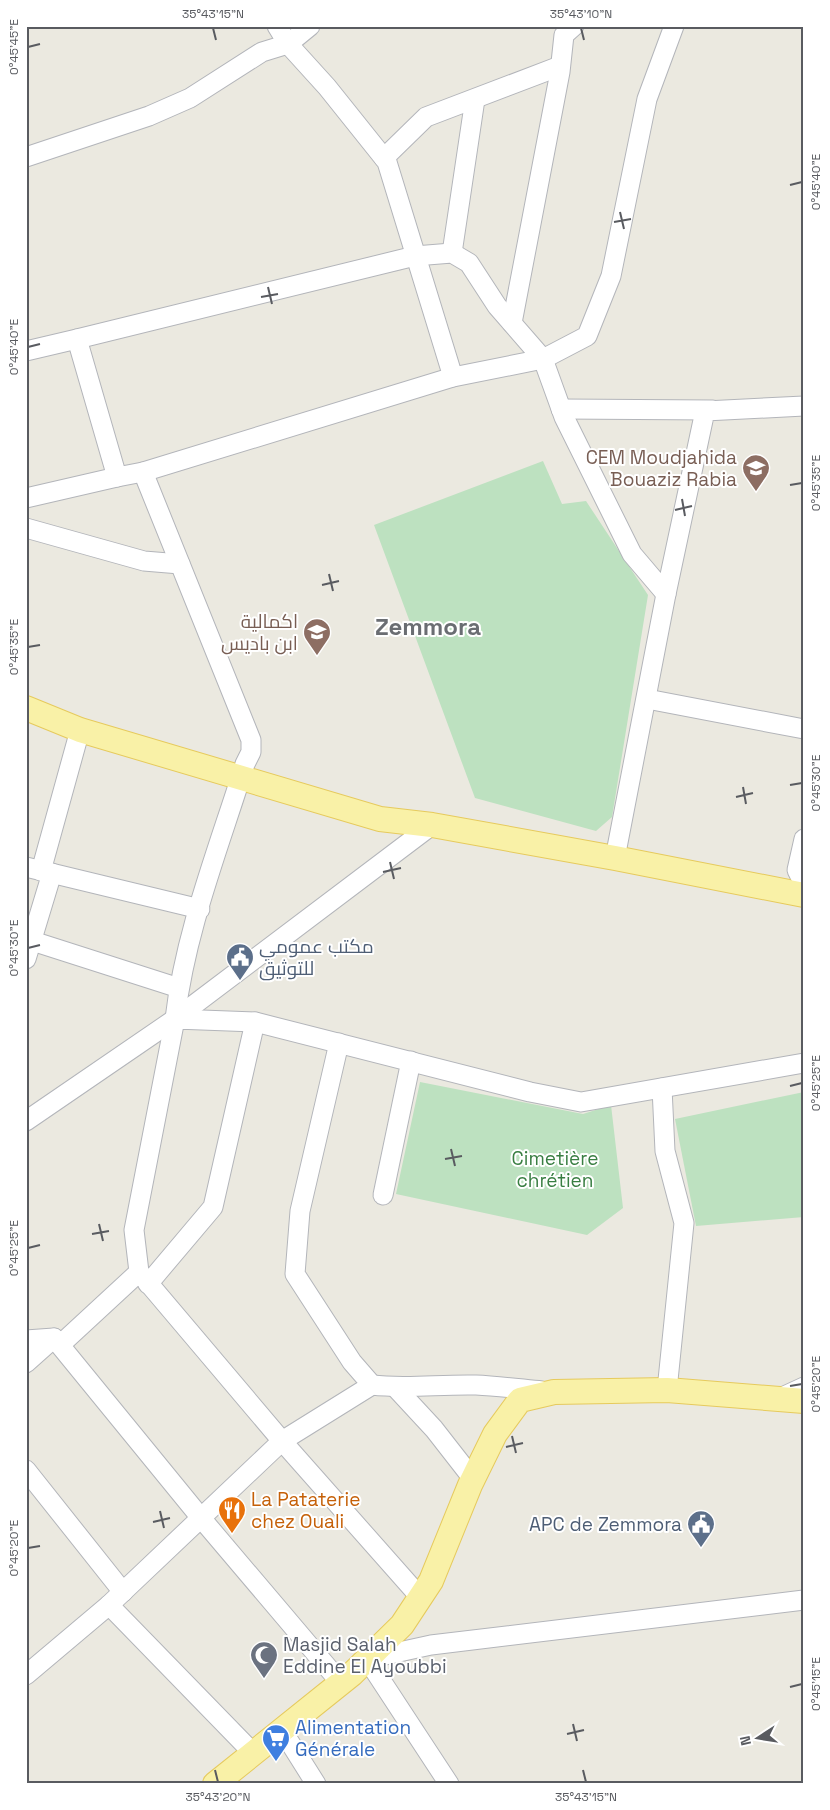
<svg xmlns="http://www.w3.org/2000/svg" width="830" height="1810" font-family="'Space Grotesk',Cairo,sans-serif">
	<style>
		.green { fill: #bde1c0 }
		.lines { fill: none; stroke-linecap: round; stroke-linejoin: round }
		.minor-casing { stroke: #b3b5ba; stroke-width: 21 }
		.major-casing { stroke: #e6ca5d; stroke-width: 26 }
		.minor { stroke: #fff; stroke-width: 19 }
		.major { stroke: #f9f1a7; stroke-width: 24 }
		.ticks { fill: none; stroke: #595b60; stroke-width: 2 }
		.labels { text-anchor: middle; dominant-baseline: central; stroke-width: 4; stroke-linejoin: round; paint-order: stroke }
		.education-label { font-size: 19px; fill: #785e54; stroke: #fff; text-anchor: end }
		.service-label { font-size: 19px; fill: #4e5e75; stroke: #fff; text-anchor: start }
		.park-label { font-size: 19px; fill: #397e42; stroke: #fff }
		.food-label { font-size: 19px; fill: #c56008; stroke: #fff; text-anchor: start }
		.worship-label { font-size: 19px; fill: #5b616d; stroke: #fff; text-anchor: start }
		.shop-label { font-size: 19px; fill: #366cbe; stroke: #fff; text-anchor: start }
		.district-label { font-size: 24px; font-weight: bold; fill: #6a6d72; stroke: #fff }
		.neatline { fill: none; stroke: #595b60; stroke-width: 2 }
		.ticks-label { font-size: 12px; text-anchor: middle; fill: #595b60 }
	</style>
	<rect width="100%" height="100%" fill="#ebe9e0"/>
	<g class="green">
		<path d="M543,461L562,504L586,501L648,595L612,817L596,831L475,798L374,525Z"/>
		<path d="M420,1082L583,1114L611,1105L623,1208L587,1235L396,1194Z"/>
		<path d="M804,1092V1217L696,1226L675,1119Z"/>
	</g>
	<g class="lines">
		<g class="minor-casing">
			<g id="minor">
				<path d="M277,26L288,44L327,87L387,162L453,377"/>
				<path d="M26,157L149,116L190,98L262,52L288,44L310,26"/>
				<path d="M384,158L426,117L560,66"/>
				<path d="M452,253L475,99"/>
				<path d="M512,323L560,72L564,35L574,26"/>
				<path d="M26,351L77,339"/>
				<path d="M561,409L713,410"/>
				<path d="M143,472L453,377L543,359L587,336L611,276L647,99L674,26"/>
				<path d="M26,498L117,477"/>
				<path d="M26,528L144,561L180,564"/>
				<path d="M647,699L804,729"/>
				<path d="M804,839L797,870L804,884"/>
				<path d="M615,858L666,594"/>
				<path d="M26,867L200,909"/>
				<path d="M41,871L80,730"/>
				<path d="M26,939L179,988"/>
				<path d="M26,959L52,873"/>
				<path d="M175,1019C185,932 219,847 245,764L251,752V740L143,472L117,477L77,339L415,256L452,253L469,263L497,306L543,359L564,417L632,554L666,594L705,411L804,406"/>
				<path d="M662,1088L665,1151L684,1223L667,1390"/>
				<path d="M26,1121L175,1019L432,825"/>
				<path d="M383,1195L411,1061"/>
				<path d="M148,1284L213,1207L255,1022"/>
				<path d="M26,1340L54,1338L201,1518L340,1682"/>
				<path d="M60,1345L139,1272"/>
				<path d="M26,1363L54,1338"/>
				<path d="M372,1385C406,1389 441,1384 476,1385C498,1386 521,1389 542,1391"/>
				<path d="M396,1388L434,1429L473,1479"/>
				<path d="M778,1399L804,1387"/>
				<path d="M26,1470L123,1592"/>
				<path d="M420,1597L282,1441L139,1272L134,1230L175,1019L255,1022L530,1092L581,1102L804,1063"/>
				<path d="M109,1605L282,1441L372,1385L352,1362L295,1274L300,1211L339,1043"/>
				<path d="M26,1675L109,1605L253,1753"/>
				<path d="M282,1730L316,1784"/>
				<path d="M449,1784L367,1659L431,1645L804,1600"/>
			</g>
		</g>
		<g class="major-casing">
			<g id="major">
				<path d="M26,708L80,730L380,819L432,825L615,858L804,895"/>
				<path d="M215,1784L352,1674L402,1625L431,1581L470,1485L495,1434L520,1400L554,1392L667,1390L804,1401"/>
			</g>
		</g>
		<use href="#minor" class="minor"/>
		<use href="#major" class="major"/>
	</g>
	<path class="ticks" d="M213,28L216,40M581,28L584,40M28,47L40,44M790,185L802,182M620,212L624,229M614,222L631,219M268,287L272,304M261,297L278,294M28,347L40,344M790,485L802,483M682,499L685,516M675,510L692,506M329,574L333,591M322,585L339,581M28,647L40,645M790,785L802,783M743,787L746,804M736,797L753,793M390,862L394,879M383,872L401,868M28,948L40,945M790,1086L802,1083M451,1149L455,1166M445,1159L462,1156M99,1224L103,1241M92,1234L109,1231M28,1248L40,1245M790,1386L802,1384M512,1436L516,1453M506,1447L523,1443M160,1511L164,1528M153,1522L170,1518M28,1548L40,1546M790,1687L802,1684M573,1724L577,1741M567,1734L584,1730M215,1770L218,1782M583,1770L586,1782"/>
	<defs>
		<g id="school-pin" transform="scale(1.4375)"><path d="M0 17L-7.5 6A9.5 9.5 0 1 1 7.5 6Z" fill="#8d6e63" stroke="#fff"/><path d="M0-5L7-2L0 1L-7-2ZM-4 1L0 2.5L4 1V4Q0 6-4 4Z" fill="#fff"/></g>
		<g id="civic-pin" transform="scale(1.4375)"><path d="M0 17L-7.5 6A9.5 9.5 0 1 1 7.5 6Z" fill="#5c6f8a" stroke="#fff"/><path d="M-.6-6.5H3V-4.5H.6V-3L4-1V1h2V6H-6V1h2V-1L-.6-3ZM-1.2 2.5V6h2.4V2.5Z" fill="#fff"/></g>
		<g id="restaurant-pin" transform="scale(1.4375)"><path d="M0 17L-7.5 6A9.5 9.5 0 1 1 7.5 6Z" fill="#e8710a" stroke="#fff"/><path d="M-5-6h1v4h1v-4h1v4h1v-4h1v5L-1.5 .5V6h-2V.5L-5-1ZM5-6V6H3V1.5H1.5Q1.5-4 5-6Z" fill="#fff"/></g>
		<g id="mosque-pin" transform="scale(1.4375)"><path d="M0 17L-7.5 6A9.5 9.5 0 1 1 7.5 6Z" fill="#6b7280" stroke="#fff"/><path d="M3.5-4.9A6 6 0 1 0 3.5 4.9A5 5 0 1 1 3.5-4.9Z" fill="#fff"/></g>
		<g id="supermarket-pin" transform="scale(1.4375)"><path d="M0 17L-7.5 6A9.5 9.5 0 1 1 7.5 6Z" fill="#3f7fe0" stroke="#fff"/><path d="M-6-5.5h2.5l.6 2H6L4.5 2H-2.5L-4.4-4H-6ZM-1.5 3.2a1.3 1.3 0 1 0 .1 0ZM3 3.2a1.3 1.3 0 1 0 .1 0Z" fill="#fff"/></g>
	</defs>
	<g fill-rule="evenodd">
		<use href="#school-pin" x="756" y="468"/>
		<use href="#school-pin" x="317" y="632"/>
		<use href="#civic-pin" x="240" y="957"/>
		<use href="#restaurant-pin" x="232" y="1510"/>
		<use href="#civic-pin" x="701" y="1524"/>
		<use href="#mosque-pin" x="264" y="1655"/>
		<use href="#supermarket-pin" x="276" y="1738"/>
	</g>
	<g class="labels">
		<g class="education-label">
			<text x="737" y="457">CEM Moudjahida<tspan x="737" dy="22">Bouaziz Rabia</tspan></text>
			<text x="298" y="621">اكمالية<tspan x="298" dy="22">ابن باديس</tspan></text>
		</g>
		<g class="service-label">
			<text x="259" y="946">مكتب عمومي<tspan x="259" dy="22">للتوثيق</tspan></text>
			<text x="682" y="1524" text-anchor="end">APC de Zemmora</text>
		</g>
		<g class="park-label">
			<text x="555" y="1158">Cimetière<tspan x="555" dy="22">chrétien</tspan></text>
		</g>
		<g class="food-label">
			<text x="251" y="1499">La Pataterie<tspan x="251" dy="22">chez Ouali</tspan></text>
		</g>
		<g class="worship-label">
			<text x="283" y="1644">Masjid Salah<tspan x="283" dy="22">Eddine El Ayoubbi</tspan></text>
		</g>
		<g class="shop-label">
			<text x="295" y="1727">Alimentation<tspan x="295" dy="22">Générale</tspan></text>
		</g>
		<g class="district-label">
			<text x="428" y="626">Zemmora</text>
		</g>
	</g>
	<rect width="830" height="1810" fill="none" stroke="#ffffff" stroke-width="55"/>
	<g transform="translate(758 1738) rotate(258)" stroke="#ffffff" stroke-width="4" paint-order="stroke">
	<path d="M0-4L9 19L0 12L-9 19Z" fill="#595b60"/>
	<text y="-8" font-size="14" font-weight="bold" text-anchor="middle" fill="#595b60">N</text>
	</g>
	<rect x="28" y="28" width="774" height="1754" class="neatline"/>
	<g class="ticks-label">
		<text x="213" y="18">35°43'15"N</text>
		<text x="581" y="18">35°43'10"N</text>
		<text transform="translate(14 47) rotate(-90)" y="4">0°45'45"E</text>
		<text transform="translate(816 182) rotate(-90)" y="4">0°45'40"E</text>
		<text transform="translate(14 347) rotate(-90)" y="4">0°45'40"E</text>
		<text transform="translate(816 483) rotate(-90)" y="4">0°45'35"E</text>
		<text transform="translate(14 647) rotate(-90)" y="4">0°45'35"E</text>
		<text transform="translate(816 783) rotate(-90)" y="4">0°45'30"E</text>
		<text transform="translate(14 948) rotate(-90)" y="4">0°45'30"E</text>
		<text transform="translate(816 1083) rotate(-90)" y="4">0°45'25"E</text>
		<text transform="translate(14 1248) rotate(-90)" y="4">0°45'25"E</text>
		<text transform="translate(816 1384) rotate(-90)" y="4">0°45'20"E</text>
		<text transform="translate(14 1548) rotate(-90)" y="4">0°45'20"E</text>
		<text transform="translate(816 1684) rotate(-90)" y="4">0°45'15"E</text>
		<text x="218" y="1801">35°43'20"N</text>
		<text x="586" y="1801">35°43'15"N</text>
	</g>
</svg>
